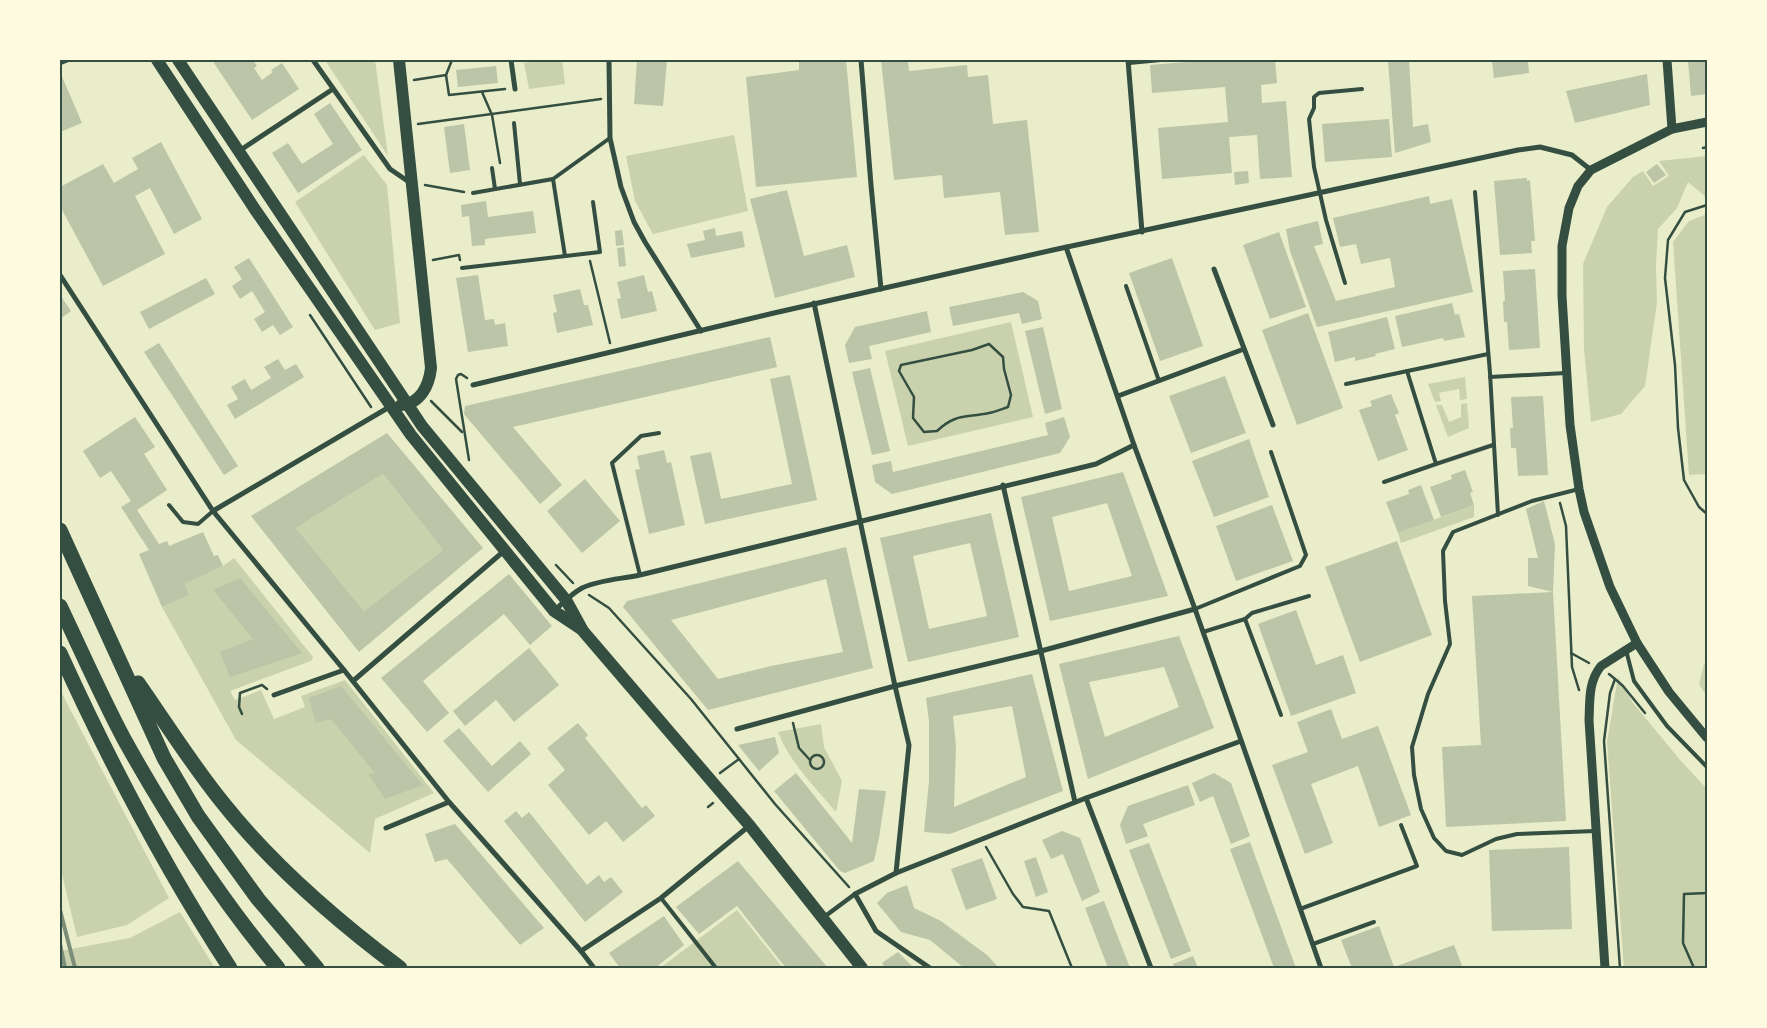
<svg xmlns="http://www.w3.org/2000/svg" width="1767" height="1028" font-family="Lora,serif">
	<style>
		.green { fill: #cad2ad }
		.building { fill: #bcc5a7; fill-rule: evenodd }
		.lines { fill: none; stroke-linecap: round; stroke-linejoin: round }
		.path { stroke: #344e41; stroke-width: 2.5 }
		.service { stroke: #344e41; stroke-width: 4 }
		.pedestrian { stroke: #344e41; stroke-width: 4.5 }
		.minor { stroke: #344e41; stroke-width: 5 }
		.tertiary { stroke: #344e41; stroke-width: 9 }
		.primary { stroke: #344e41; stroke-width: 12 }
		.motorway { stroke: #344e41; stroke-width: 15 }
		.rail { stroke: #7c8e77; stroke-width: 4 }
		.neatline { fill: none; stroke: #344e41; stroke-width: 2 }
	</style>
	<rect width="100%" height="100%" fill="#e9edc9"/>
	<g class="green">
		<path d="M325,60H375L388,156Z"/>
		<path d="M542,60H562L565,84L529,89L524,63Z"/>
		<path d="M734,135L748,211L653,234L635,201L626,156Z"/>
		<path d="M364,155L387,185L400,323L375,330L295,202Z"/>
		<path d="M1707,156V198L1688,182L1677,208L1658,229L1656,265L1657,302L1645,386L1621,414L1591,422L1584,349L1583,264L1607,207L1633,177L1643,171L1653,186L1669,176L1659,161Z"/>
		<path d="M1707,214V474L1689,475L1673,242L1689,221Z"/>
		<path d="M1011,322L1033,417L908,446L885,351Z"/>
		<path d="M1465,377L1467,399L1460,400L1459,389L1439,393L1441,401L1435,402L1428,384Z"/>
		<path d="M1467,403L1469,428L1448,437L1436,405H1442L1449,422L1461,417V404Z"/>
		<path d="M383,474L443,550L364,611L296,528Z"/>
		<path d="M1474,505V517L1401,543L1398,533Z"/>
		<path d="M234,558L313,657L311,661L230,691L235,700L261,690L274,719L305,707L301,696L345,680L434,793L375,819L370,853L236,740L162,607L189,595L185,584L223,566Z"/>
		<path d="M1707,663V691L1704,692L1699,684L1704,664Z"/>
		<path d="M1618,677L1633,703L1681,761L1707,789V968H1624L1607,742Z"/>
		<path d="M60,690L169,898L127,925L77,937L60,866Z"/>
		<path d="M821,724L824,747L842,781L836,812C815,787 790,763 778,732Z"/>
		<path d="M737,910L783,968H660Z"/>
		<path d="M180,912L215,968H60V951L130,938Z"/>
	</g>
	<g class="building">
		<path d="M212,60H253L257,66L254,68L262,80L273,72L271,70L282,63L299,89L252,120Z"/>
		<path d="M637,60H667L663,106L634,104Z"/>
		<path d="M799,60H846L857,177L756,187L746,77L799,70Z"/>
		<path d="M881,60H908L909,71L967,65L968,77L988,75L993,124L1027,120L1039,232L1005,235L1000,192L944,198L942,175L894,180Z"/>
		<path d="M1211,60H1275L1277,83L1261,85L1262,103L1286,101L1292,177L1260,179L1257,135L1229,137L1232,173L1162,179L1158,128L1228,122L1225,87L1152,93L1150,65Z"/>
		<path d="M1388,60H1409L1413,127L1428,124L1431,142L1395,153Z"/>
		<path d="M1501,60H1528L1529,73L1494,78L1492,61Z"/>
		<path d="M1688,60H1707V94L1691,96Z"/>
		<path d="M496,66L498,83L458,87L456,70Z"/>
		<path d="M60,72L82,123L60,132Z"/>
		<path d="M1647,74L1650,105L1575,123L1566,91Z"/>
		<path d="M330,103L362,150L298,193L272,153L288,143L302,164L333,144L314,114Z"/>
		<path d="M1389,119L1392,157L1325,162L1322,124Z"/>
		<path d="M464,124L470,170L450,173L444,127Z"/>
		<path d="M161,142L202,219L174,234L150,188L135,196L165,254L103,286L60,206V187L103,164L114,183L138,169L132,158Z"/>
		<path d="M1657,164L1666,175L1654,183L1646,172Z"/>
		<path d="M1248,171L1249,183L1235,185L1234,172Z"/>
		<path d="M1527,178V181L1530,180L1535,241H1531L1532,253L1500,255L1494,181Z"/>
		<path d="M787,190L804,256L847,245L855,277L775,298L750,199Z"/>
		<path d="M1429,196L1430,204L1452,199L1473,292L1317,327L1290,251L1286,229L1318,221L1323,244L1314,246L1336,301L1395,287L1390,258L1361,264L1356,244L1340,247L1333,218Z"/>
		<path d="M486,201L488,217L533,211L536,233L485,239V245L472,246L469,216L462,217L461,205Z"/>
		<path d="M715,228L716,236L742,231L745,247L691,258L687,244L705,240L703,231Z"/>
		<path d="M622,230L624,245L616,246L615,231Z"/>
		<path d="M1279,232L1306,307L1270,319L1243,245Z"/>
		<path d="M624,247L626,266L619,267L617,248Z"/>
		<path d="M249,258L293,327L280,335L273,325L262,332L254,319L265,312L252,291L240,299L232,286L242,279L234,267Z"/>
		<path d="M1172,258L1203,346L1160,361L1129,273Z"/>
		<path d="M1535,269L1540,348L1509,350L1507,322H1504L1503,301H1505L1503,271Z"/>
		<path d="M478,275L485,320L494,319L495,325L505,323L508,346L468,352L456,278Z"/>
		<path d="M644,275L648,292L652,291L657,311L621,319L617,299L621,298L617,282Z"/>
		<path d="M206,278L215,294L149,329L140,312Z"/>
		<path d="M580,289L584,305H588L593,325L557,333L553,313L557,312L553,295Z"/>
		<path d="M1023,292L1038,301L1042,319L1022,324L1019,313L953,326L949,307Z"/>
		<path d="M60,295L71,311L60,319Z"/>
		<path d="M1452,303L1455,315L1459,314L1465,337L1444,341L1443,338L1402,347L1395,316Z"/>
		<path d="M927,311L931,332L869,346L872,359L849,363L845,345L855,327Z"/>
		<path d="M1308,313L1343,408L1297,425L1262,330Z"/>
		<path d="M1387,317L1395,349L1375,354L1376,356L1355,361V357L1335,362L1328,332Z"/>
		<path d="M1043,327L1062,409L1045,414L1025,331Z"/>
		<path d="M770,337L777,367L513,427L562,485L540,504L464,414L465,406Z"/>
		<path d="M159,343L238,466L224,475L144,352Z"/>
		<path d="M278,359L285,370L296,364L304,377L235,419L227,405L238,399L231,387L245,379L251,390L271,378L264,367Z"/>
		<path d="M870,368L890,451L872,455L852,372Z"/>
		<path d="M790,375L817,500L705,524L690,456L711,452L721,499L792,484L770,379Z"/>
		<path d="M1225,376L1246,433L1191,453L1169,396Z"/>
		<path d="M1391,394L1399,413L1395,415L1408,450L1378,461L1359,410L1372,406L1370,401Z"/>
		<path d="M1543,396L1548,475L1518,476L1516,448H1511L1510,428H1513L1511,397Z"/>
		<path d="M135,417L155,447L144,454L167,490L137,510L159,544L167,541L169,546L203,532L214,556L218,555L223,566L185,584L189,595L162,607L139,554L149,550L121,507L131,501L111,471L100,478L83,451Z"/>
		<path d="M1064,417L1070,437L1060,453L892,494L875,482L872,465L891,461L893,472L1048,435L1045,423Z"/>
		<path d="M387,433L483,548L359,652L251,516ZM383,474L443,550L364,611L296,528Z"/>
		<path d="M1249,439L1269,497L1214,517L1192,461Z"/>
		<path d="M664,450L667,463L671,462L685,525L649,534L635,470L640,469L637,456Z"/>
		<path d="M1465,470L1473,492L1470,493L1474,505L1441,517L1430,487L1452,479L1451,475Z"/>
		<path d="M1123,472L1168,596L1050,621L1021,497ZM1107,503L1132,576L1069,591L1052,517Z"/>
		<path d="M585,479L620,521L582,553L547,511Z"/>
		<path d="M1421,485L1434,520L1398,533L1386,502L1409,494L1408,490Z"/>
		<path d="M1544,501L1555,544L1553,592L1566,821L1446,827L1442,747L1481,745L1472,596L1553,592L1528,586V558H1538L1526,509Z"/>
		<path d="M1272,505L1293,561L1236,581L1216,526Z"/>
		<path d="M991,513L1019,637L908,662L880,538ZM970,543L987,616L929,629L913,556Z"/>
		<path d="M1397,541L1432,635L1360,662L1325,567Z"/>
		<path d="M846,547L873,668L708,710L623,607L627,601ZM826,579L843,652L771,666L718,679L671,620Z"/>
		<path d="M509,574L552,626L530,645L504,614L423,681L449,713L427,732L381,678Z"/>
		<path d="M240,578L302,653L230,677L220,652L253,639L213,590Z"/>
		<path d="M1296,610L1316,665L1343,655L1356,693L1291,716L1258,624Z"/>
		<path d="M1179,636L1214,728L1088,779L1059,664ZM1164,667L1179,707L1105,737L1089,682Z"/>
		<path d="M529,648L559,685L514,722L496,700L465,726L453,711Z"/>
		<path d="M1032,674L1063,791L950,834L924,832L929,781V721L926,698ZM1012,706L1026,777L954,807L956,747L953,716Z"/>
		<path d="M341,686L423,785L385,799L368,774L375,773L331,719L316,723L309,698Z"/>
		<path d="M1331,709L1342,739L1378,726L1411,815L1379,827L1358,766L1311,784L1333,843L1305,854L1272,765L1308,752L1297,722Z"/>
		<path d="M578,723L588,735L585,738L642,808L646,805L655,816L623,842L606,821L589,835L548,785L565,770L547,748Z"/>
		<path d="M459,728L492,766L520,741L531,754L488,792L443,741Z"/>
		<path d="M775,737L779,753L759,771L738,745Z"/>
		<path d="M796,773L852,843L859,789L886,791L879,838L874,861L845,873L840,871L774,791Z"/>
		<path d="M1214,773L1231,783L1250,836L1231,844L1213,796L1200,802L1192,783Z"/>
		<path d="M1188,785L1195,805L1143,824L1148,836L1126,844L1120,825L1128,806Z"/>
		<path d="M516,811L522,818L529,812L587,885L599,875L604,882L611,877L623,892L585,922L504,821Z"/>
		<path d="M455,824L544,928L520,945L447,859L435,862L425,834Z"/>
		<path d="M1062,831L1080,838L1100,892L1082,901L1063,854L1051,859L1042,840Z"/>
		<path d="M1250,842L1296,968H1274L1230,849Z"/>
		<path d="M1149,843L1191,951L1171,959L1129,850Z"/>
		<path d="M1569,847L1572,929L1492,931L1489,850Z"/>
		<path d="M1036,857L1048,892L1036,897L1024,861Z"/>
		<path d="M982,858L997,899L966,910L951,869Z"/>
		<path d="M738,861L828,968H786L737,906L699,934L676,907Z"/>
		<path d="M907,885L914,908L941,921L987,955L999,968H964L930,940L901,932L877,903L887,893Z"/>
		<path d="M1104,901L1130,968H1108L1085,908Z"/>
		<path d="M664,916L684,945L655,968H620L609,953Z"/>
		<path d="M1379,926L1394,967L1454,945L1463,968H1352L1341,940Z"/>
		<path d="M898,952L914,968H885L882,963Z"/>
		<path d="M1193,956L1198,968H1174L1173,964Z"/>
	</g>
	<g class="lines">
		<g class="path">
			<path d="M60,64L70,60"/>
			<path d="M446,75L449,95L505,89"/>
			<path d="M414,80L446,75L452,60"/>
			<path d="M482,92L492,115L500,163"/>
			<path d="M418,124L601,99"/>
			<path d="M1703,148L1707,147"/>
			<path d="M425,185L464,192"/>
			<path d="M1707,205L1685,212L1668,240L1665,278L1675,365L1678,428L1684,480L1699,507L1707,514"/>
			<path d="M433,260L459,255L460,260"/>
			<path d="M590,261L610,343"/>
			<path d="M310,315L371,407"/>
			<path d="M989,344L1003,357L1004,369L1011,395L1008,407C1002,409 995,412 989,413C966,418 956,413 937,431L924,432L913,418L914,397L899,371L901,365L972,350Z"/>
			<path d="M467,378L461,374L458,375L456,379L469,460"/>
			<path d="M431,401L462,432"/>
			<path d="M1560,503L1566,526L1572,667L1579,690"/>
			<path d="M556,565L573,583"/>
			<path d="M589,595L609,608L691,699L775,804L849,887"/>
			<path d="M1571,653L1589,663"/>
			<path d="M1609,674L1615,679L1610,693L1604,741L1620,968"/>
			<path d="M1615,679L1623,686L1645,713"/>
			<path d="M242,714L239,707L240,693L262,685L267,689"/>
			<path d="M793,723L799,748L810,760"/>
			<circle cx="817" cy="762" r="7"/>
			<path d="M720,773L739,759"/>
			<path d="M708,807L713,803"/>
			<path d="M986,847L1013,894L1023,907L1049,911L1072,968"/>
			<path d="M1694,968L1683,943L1684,894L1707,893"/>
		</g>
		<g class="service">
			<path d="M1129,63L1161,60"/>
			<path d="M514,123L520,184"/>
			<path d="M492,168L495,189"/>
			<path d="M1475,192L1490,373L1498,515"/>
			<path d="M473,193L553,179"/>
			<path d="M565,256L553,179L610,138"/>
			<path d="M462,268L600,252L593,202"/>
			<path d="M1345,283L1326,220L1314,167L1309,119L1314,108V97L1319,93L1362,89"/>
			<path d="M1126,286L1159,381"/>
			<path d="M1407,371L1436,464L1493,445"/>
			<path d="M1490,377L1566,373"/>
			<path d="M1346,384L1488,354"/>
			<path d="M1384,482L1436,464"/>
			<path d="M1579,489L1532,501L1453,532L1443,551L1445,601L1450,644L1428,694L1412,747L1414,775L1421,809L1434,838L1446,851L1462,855L1496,839L1517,834L1595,831"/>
			<path d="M169,505L183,522L198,524L213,511"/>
			<path d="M640,575L612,463L641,436L659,433"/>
			<path d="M1195,609L1300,566L1306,555L1271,452"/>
			<path d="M1245,619L1281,715"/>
			<path d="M1203,632L1245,619L1252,613L1309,596"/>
			<path d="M1626,650L1634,681L1667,726L1707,767"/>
			<path d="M661,898L716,968"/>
			<path d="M1300,909L1417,866L1401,825"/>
			<path d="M1313,944L1374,922"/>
		</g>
		<path class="pedestrian" d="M824,917L855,894"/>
		<g class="minor">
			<path d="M313,60L390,169L409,182"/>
			<path d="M511,60L515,89"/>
			<path d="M609,60L610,138L621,187L634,222L645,242L701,331"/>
			<path d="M861,60L871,185L881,289"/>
			<path d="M1128,60L1142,232"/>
			<path d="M239,151L333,89"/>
			<path d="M1066,247L1134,445L1195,609L1321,968"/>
			<path d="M1214,269L1273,425"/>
			<path d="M60,275L213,511L344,670L449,802L581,951L594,968"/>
			<path d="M814,303L895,686L909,745L896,873"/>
			<path d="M473,385L774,313L1053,250L1518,150L1540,147L1572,155L1591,170"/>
			<path d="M1118,396L1244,349"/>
			<path d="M1003,485L1075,802"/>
			<path d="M213,511L391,406"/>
			<path d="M554,611C563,603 571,594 582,588C599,580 621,579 640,575L1096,464L1134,445"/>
			<path d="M353,681L504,551"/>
			<path d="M274,695L344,670"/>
			<path d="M737,729L895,686L1041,651L1195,609"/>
			<path d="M1086,798L1151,968"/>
			<path d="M386,828L449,802"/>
			<path d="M581,951L661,898L749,826"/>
			<path d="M930,968L876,931L855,894L896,873L1086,798L1241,741"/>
		</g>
		<g class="tertiary">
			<path d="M1667,60L1672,129"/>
			<path d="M1707,122L1672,129L1591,170L1578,186L1569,208L1562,246V296L1570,425L1579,489L1584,512L1610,587L1637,643L1669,692L1707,738"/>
			<path d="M1605,968L1589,720C1590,701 1588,682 1601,666L1637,643"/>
		</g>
		<g class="primary">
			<path d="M157,60L254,208L411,435L554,611L581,629"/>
			<path d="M178,60L422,426L566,600L583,631L750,826L862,968"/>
			<path d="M399,60L431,368C429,386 420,404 401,405"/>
		</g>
		<g class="motorway">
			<path d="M60,530L164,758L198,816L258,899L317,968"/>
			<path d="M60,606C81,650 101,696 124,739C169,820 219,897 278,968"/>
			<path d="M60,653C109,761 165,868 230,968"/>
			<path d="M138,683C166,723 192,765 223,803C273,866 336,920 400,968"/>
		</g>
		<g class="rail">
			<path d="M60,910L75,968"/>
			<path d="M60,944L65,968"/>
		</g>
	</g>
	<rect width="1767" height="1028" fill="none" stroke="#fefae0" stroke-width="122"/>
	<rect x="61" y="61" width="1645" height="906" class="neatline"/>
</svg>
